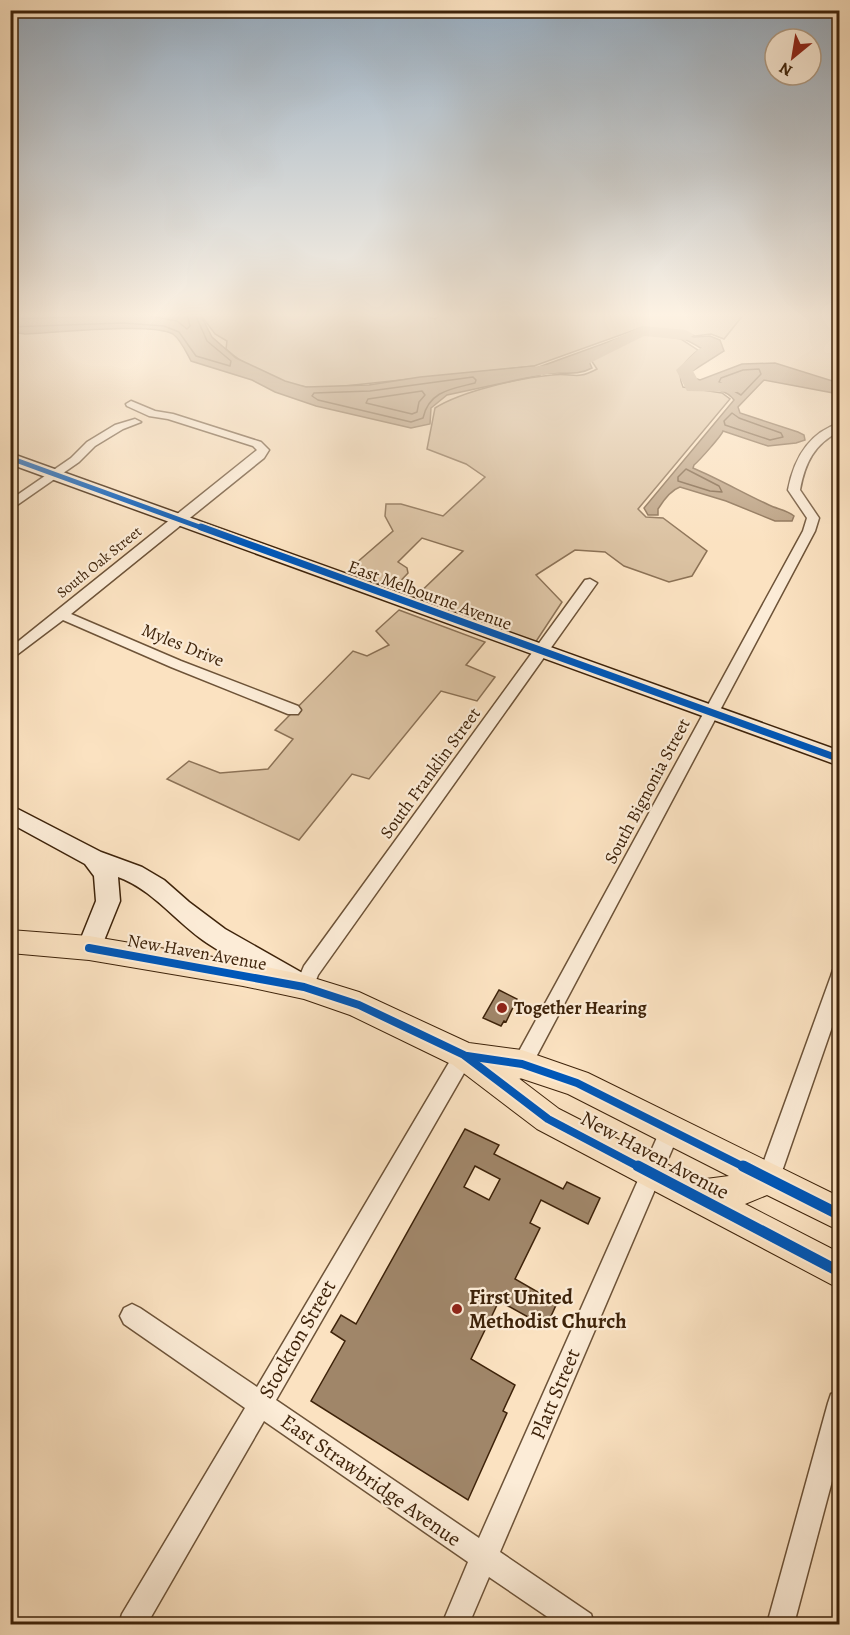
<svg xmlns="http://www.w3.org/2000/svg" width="850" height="1635" font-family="Alegreya,serif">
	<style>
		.green { fill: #dbc2a2; stroke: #8c7256; stroke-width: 1.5 }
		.water { fill: #bba183; stroke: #896f53; stroke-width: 1.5 }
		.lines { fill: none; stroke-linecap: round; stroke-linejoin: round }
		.shore { stroke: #7c6246; stroke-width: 1.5 }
		.river { fill: #bba183; fill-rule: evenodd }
		.building { fill: #a08669; stroke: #3e230a; stroke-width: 1.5; fill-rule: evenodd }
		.street-casing { stroke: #6d5338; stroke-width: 3 }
		.secondary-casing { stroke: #3e230a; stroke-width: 3 }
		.primary-casing { stroke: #3e230a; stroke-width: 2 }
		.street { fill: #fcecd7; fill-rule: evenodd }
		.secondary { fill: #fcecd7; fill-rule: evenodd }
		.primary { fill: #fbe2c1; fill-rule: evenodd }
		.cycleway-far3-casing { stroke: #fcecd7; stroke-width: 8 }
		.cycleway-far2-casing { stroke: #fcecd7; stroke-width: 10 }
		.cycleway-far1-casing { stroke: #fcecd7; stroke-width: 12 }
		.cycleway-casing { stroke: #fcecd7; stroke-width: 15 }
		.cycleway-far3 { stroke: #0057b8; stroke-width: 5 }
		.cycleway-far2 { stroke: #0057b8; stroke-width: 7 }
		.cycleway-far1 { stroke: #0057b8; stroke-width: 8 }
		.cycleway { stroke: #0057b8; stroke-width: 11 }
		.poi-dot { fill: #8f2418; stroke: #fcecd7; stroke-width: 2 }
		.labels { text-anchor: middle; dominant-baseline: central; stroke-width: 4.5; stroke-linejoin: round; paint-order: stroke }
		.far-street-label { font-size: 15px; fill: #3e230a; stroke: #fcecd7 }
		.street-label { font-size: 18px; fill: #3e230a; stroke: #fcecd7 }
		.poi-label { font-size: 18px; font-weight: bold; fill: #3e230a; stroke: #fcecd7; text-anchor: start }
		.near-street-label { font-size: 21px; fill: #3e230a; stroke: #fcecd7 }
		.near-poi-label { font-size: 21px; font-weight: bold; fill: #3e230a; stroke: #fcecd7; text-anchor: start }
	</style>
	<rect width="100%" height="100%" fill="#fbe2c1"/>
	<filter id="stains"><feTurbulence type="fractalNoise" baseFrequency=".00333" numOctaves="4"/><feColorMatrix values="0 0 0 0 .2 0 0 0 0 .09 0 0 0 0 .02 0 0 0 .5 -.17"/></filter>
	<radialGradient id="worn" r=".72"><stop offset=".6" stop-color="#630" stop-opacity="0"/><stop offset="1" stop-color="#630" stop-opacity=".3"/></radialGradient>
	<g class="green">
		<path d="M200,314H431L428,317L435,319L442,314H744L724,339L711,334L695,336L681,331L640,328L534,366L335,387C326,387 316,388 307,387C280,384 246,367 226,349L227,341L215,334Z"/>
		<path d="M643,333L681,339L698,350C685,362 675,369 683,387L722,393L730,399L638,509L646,517L663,518L707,551L692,576L669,582L624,566L605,552L575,550L536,575L562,602L535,643L412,600L463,551L422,538L398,562L407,568L408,573L393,589L347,571L393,531L385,516L386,504H401L443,516L485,477L466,464L427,449L435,408C462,391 520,378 552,375C573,372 575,381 597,369L591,360Z"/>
		<path d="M399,610L485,642L466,665L495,677L477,701L441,691L369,779L352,774L299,840L167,779L189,761L220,773L268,769L293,739L275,730L353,651L367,656L389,645L376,631Z"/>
	</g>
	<g class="water">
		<path d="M10,314H200L212,337L236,358L285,381L306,387L369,385L420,377L534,366L540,375L447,395L431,408L430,424L411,428L316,406L275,392L252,380L191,361C186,352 181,340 173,334C152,322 53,333 25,334L11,332Z"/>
		<path d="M641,330L680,333L694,337L710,336L720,340L724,351L686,375L700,380L742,364L775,363L839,383V394L764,380L738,407L740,413L798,432L804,435L805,440L796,443L768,446L723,431C722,435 700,460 694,465L693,468C719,479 743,493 769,505C777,509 787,510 794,516L792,521H775L726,501L680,487C671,490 663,501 658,509V515H648L644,508L734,400C724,386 703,389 687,385C678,365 692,364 702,349C652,317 634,335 588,359L592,368C576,377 561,371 543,374L539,367Z"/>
	</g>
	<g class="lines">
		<g class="shore">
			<path d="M10,319L145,315L177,321L187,329L190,326L187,314"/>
			<path d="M10,327L123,323L164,326L179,332L196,356L230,366L231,361L207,341L195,314"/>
			<path d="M759,369L761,374L741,395L719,382L721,378L743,370Z"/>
			<path d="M473,377L476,380L475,383C451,389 429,391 423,418L411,422L318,400L312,396L314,393L370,391Z"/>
			<path d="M422,391L425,395L419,402L417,412L412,414L366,403L368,399Z"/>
			<path d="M732,413L739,418L781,433L783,437L770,440L725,425L724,421Z"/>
			<path d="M686,469L719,486L722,492L710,491L678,481V477Z"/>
		</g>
		<g class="river">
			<path d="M642,326L686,330L694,335L686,340L644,336L576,370L504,380L496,375L504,370L566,363Z"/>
			<path d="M705,347L713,352L693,371L699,382L731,383L739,388L737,392L687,391L676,370L699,349Z"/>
		</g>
	</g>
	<g class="building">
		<path d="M499,990L517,999L506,1022L504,1021L501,1026L483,1018Z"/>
		<path d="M465,1129L499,1145L494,1154L563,1189L567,1182L600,1198L588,1224L541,1200L530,1223L540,1228L515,1279L557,1303L546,1327L499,1301L471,1359L515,1385L503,1411L507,1413L468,1500L311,1401L345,1341L331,1332L341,1315L356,1324ZM475,1166L500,1179L489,1200L464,1187Z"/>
	</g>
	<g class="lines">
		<g class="street-casing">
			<g id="street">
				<path d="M131,401L155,411L173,414L261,442L269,450L264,458L71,614L181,661L298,706L301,710L298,714H288L171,667L63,620L10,660V648L257,450L253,446L168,419L149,416L127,406L126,404Z"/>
				<path d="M135,419L141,422L123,429L95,446L79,462L10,510V500L71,458L87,442L115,425Z"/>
				<path d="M840,423V431C814,444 805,463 800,490L819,518L815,531L526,1076L519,1079L512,1076L509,1070L512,1064L803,531L807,518L788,490C794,459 808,433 840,423Z"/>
				<path d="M590,579L597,583L318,975L311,993L304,995L297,993L295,987L304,966L585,580Z"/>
				<path d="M840,968V1004L779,1180L776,1187L768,1190L760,1187L757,1180L831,976L833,970Z"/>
				<path d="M464,1046L471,1049L474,1055L471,1061L276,1400L479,1538L663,1124L670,1121L677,1124L680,1131L500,1552L591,1614L594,1624H558L489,1577L469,1624H442L468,1562L264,1421L147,1624H119L122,1614L245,1408L124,1324L120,1316L124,1308L132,1304L140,1308L257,1387L457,1049Z"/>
				<path d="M840,1391V1451L794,1624H767L828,1403L831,1394Z"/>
			</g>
		</g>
		<g class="secondary-casing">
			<g id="secondary">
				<path d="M10,453L840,751V766L10,464Z"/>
				<path d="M10,805L101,852L142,867L164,880L189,902L225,929L306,975L310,983L306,991L297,994L288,991C261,975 233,960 207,943C177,923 152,889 118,877L120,901L101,948L98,955L89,958L80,955L77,948L96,901L94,876L85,864L10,823Z"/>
			</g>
		</g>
		<g class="primary-casing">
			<path id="primary" d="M10,930L89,936L243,962L304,975L359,992L469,1043L522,1050L588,1073L840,1197V1231L767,1195L745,1204L840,1253V1289L537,1129L453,1065L350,1015L304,999L243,986L89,960L10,953ZM517,1077L568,1094L729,1176L698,1180L559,1109Z"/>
		</g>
		<use href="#street" class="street"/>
		<use href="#secondary" class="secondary"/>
		<use href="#primary" class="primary"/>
		<g class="cycleway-far3-casing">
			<path id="cycleway-far3" d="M10,458L205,529"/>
		</g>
		<g class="cycleway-far2-casing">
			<path id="cycleway-far2" d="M201,527L840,759"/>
		</g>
		<g class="cycleway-far1-casing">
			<g id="cycleway-far1">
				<path d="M89,948L304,987L359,1005L464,1055L548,1119L641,1168"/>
				<path d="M467,1056L522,1064L577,1083L746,1168"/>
			</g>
		</g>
		<g class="cycleway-casing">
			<g id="cycleway">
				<path d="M638,1166L840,1272"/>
				<path d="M743,1166L840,1215"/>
			</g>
		</g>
		<use href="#cycleway-far3" class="cycleway-far3"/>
		<use href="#cycleway-far2" class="cycleway-far2"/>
		<use href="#cycleway-far1" class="cycleway-far1"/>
		<use href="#cycleway" class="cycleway"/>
	</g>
	<linearGradient id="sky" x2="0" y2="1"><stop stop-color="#96acc0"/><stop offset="0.58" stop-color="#fdf2e3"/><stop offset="1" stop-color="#fdf2e3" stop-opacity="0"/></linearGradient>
	<rect width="850" height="543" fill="url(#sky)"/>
	<g class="poi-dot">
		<circle cx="502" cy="1008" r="6"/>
		<circle cx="457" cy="1309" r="6"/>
	</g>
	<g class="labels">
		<g class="far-street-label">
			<text transform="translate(99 562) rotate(-39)">South Oak Street</text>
		</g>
		<g class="street-label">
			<text transform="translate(430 595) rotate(20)">East Melbourne Avenue</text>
			<text transform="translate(183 645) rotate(22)">Myles Drive</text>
			<text transform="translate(430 773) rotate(-54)">South Franklin Street</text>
			<text transform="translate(647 791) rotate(-62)">South Bignonia Street</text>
			<text transform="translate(197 952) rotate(10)">New Haven Avenue</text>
		</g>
		<g class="poi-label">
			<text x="514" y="1008">Together Hearing</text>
		</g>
		<g class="near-street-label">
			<text transform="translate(655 1155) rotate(28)">New Haven Avenue</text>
			<text transform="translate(297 1339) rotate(-60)">Stockton Street</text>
			<text transform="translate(555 1394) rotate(-67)">Platt Street</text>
			<text transform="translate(371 1480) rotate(35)">East Strawbridge Avenue</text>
		</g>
		<g class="near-poi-label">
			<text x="469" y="1297">First United<tspan x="469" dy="24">Methodist Church</tspan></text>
		</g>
	</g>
	<rect width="850" height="1635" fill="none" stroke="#fbe2c1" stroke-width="36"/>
	<rect x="12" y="12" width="826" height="1611" fill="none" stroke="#3e230a" stroke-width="3"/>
	<rect x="18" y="18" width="814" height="1599" fill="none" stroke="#3e230a" stroke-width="1.5"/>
	<g transform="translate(793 57) rotate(210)"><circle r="28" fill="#fcecd7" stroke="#b09c85" stroke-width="1.5"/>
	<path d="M0-4.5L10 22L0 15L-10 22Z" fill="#8f2418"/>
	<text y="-9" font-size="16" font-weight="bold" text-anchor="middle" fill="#3e230a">N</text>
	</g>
	<rect width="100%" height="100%" filter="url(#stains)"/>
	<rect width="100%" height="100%" fill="url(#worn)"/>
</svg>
